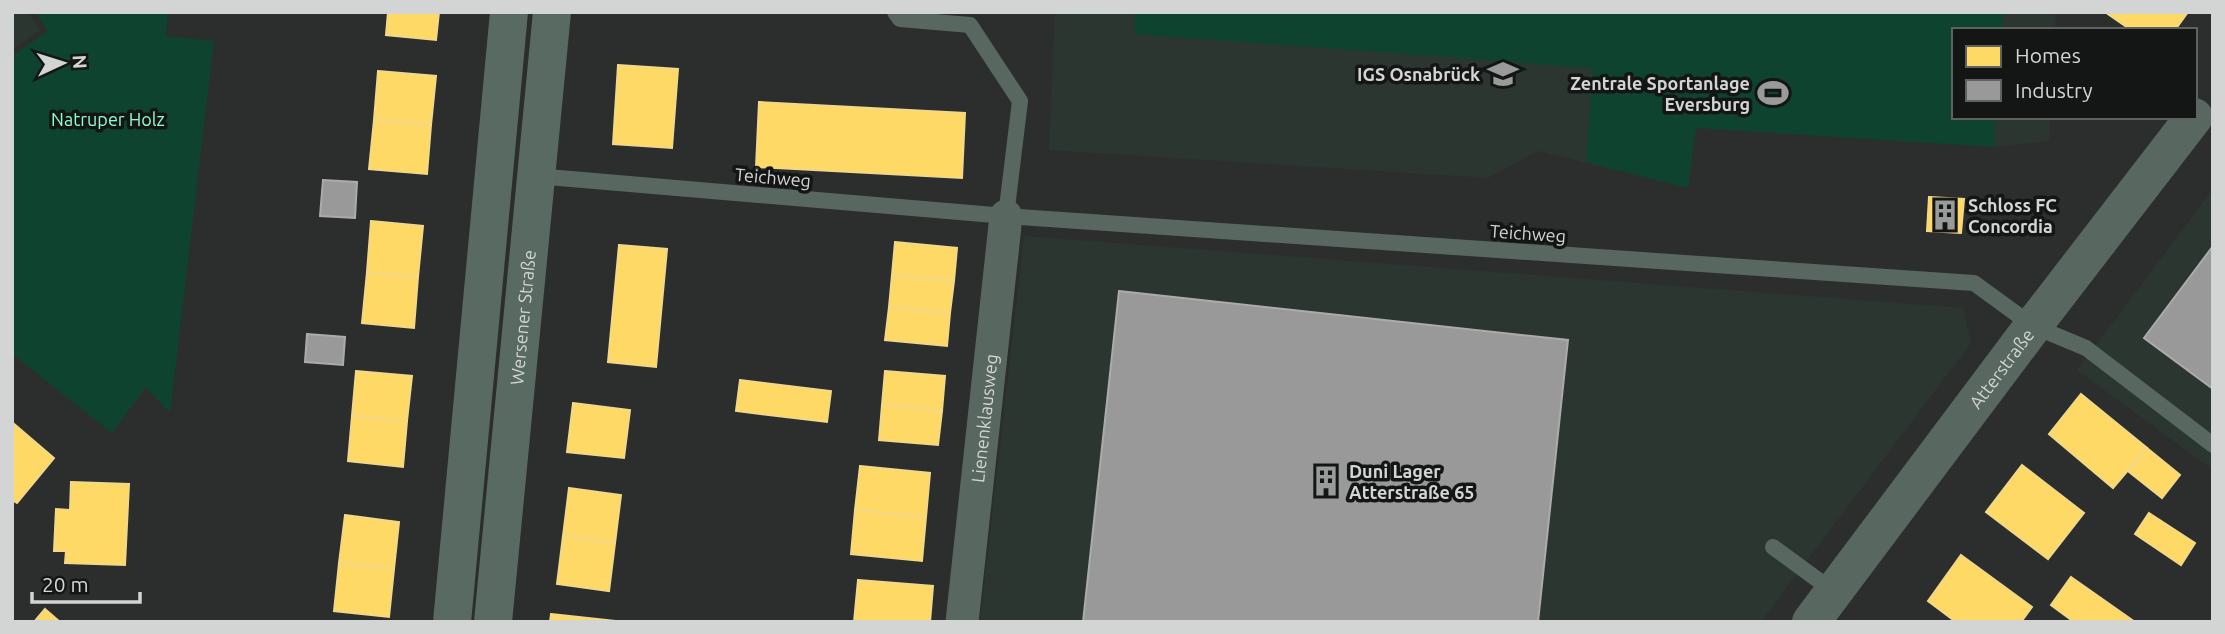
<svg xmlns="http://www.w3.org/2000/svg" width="2225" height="634" font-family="Ubuntu,sans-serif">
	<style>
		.built { fill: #2c3630 }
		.green { fill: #0e432f }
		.homes { fill: #ffd966; stroke: #f2d887; stroke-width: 2 }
		.industry { fill: #999; stroke: #aaabaa; stroke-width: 2 }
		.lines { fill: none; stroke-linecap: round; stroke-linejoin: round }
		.service { stroke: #586861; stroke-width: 16 }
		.minor { stroke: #586861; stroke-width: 33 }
		.tertiary { stroke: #586861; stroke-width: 38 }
		.secondary { stroke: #586a62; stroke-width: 38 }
		.labels { text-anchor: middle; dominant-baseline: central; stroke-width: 7; stroke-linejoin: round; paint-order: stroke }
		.poi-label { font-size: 18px; font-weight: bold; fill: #d2d5d3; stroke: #141615; text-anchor: end }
		.park-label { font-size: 18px; fill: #8efdcb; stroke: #141615 }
		.street-label { font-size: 18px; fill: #d2d5d3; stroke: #141615 }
	</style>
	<rect width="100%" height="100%" fill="#2b2e2c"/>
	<g class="built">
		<path d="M12,12H28L40,30L12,49Z"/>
		<path d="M1055,12H2056L2055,30H1954V117H2050L2049,141L1994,147L1893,139L1696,128L1688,188L1538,151L1488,178L1049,150Z"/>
		<path d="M2213,189V470L2077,370Z"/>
		<path d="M1024,236L1963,308L1971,343L1761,622H980Z"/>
	</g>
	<g class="green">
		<path d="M36,12H168L166,36L214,41L170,413L146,387L112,433L12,354V56L48,31Z"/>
		<path d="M1135,12H2003L2002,30H1954V117H1996L1994,147L1696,128L1688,188L1586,162L1593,68L1134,34Z"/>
	</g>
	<g class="homes">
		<path d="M388,12H439L436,40L386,35Z"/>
		<path d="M2110,12H2188L2175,30H2126L2128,28L2108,14Z"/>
		<path d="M618,65L678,69L672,148L613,144Z"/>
		<path d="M378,71L436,76L431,125L374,120Z"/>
		<path d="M759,102L965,113L962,178L756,167Z"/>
		<path d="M374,120L431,125L427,174L369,169Z"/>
		<path d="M1929,197L1964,199L1961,233L1927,231Z"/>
		<path d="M371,221L423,226L418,277L367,272Z"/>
		<path d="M895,242L957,248L954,281L892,275Z"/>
		<path d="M619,245L667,249L656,367L608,362Z"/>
		<path d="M367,272L418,277L414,328L362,323Z"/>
		<path d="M892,275L954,281L950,313L889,307Z"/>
		<path d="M889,307L950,313L947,346L885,340Z"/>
		<path d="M356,371L412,376L407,421L352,416Z"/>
		<path d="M885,371L945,376L942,411L882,405Z"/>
		<path d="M740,380L831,391L827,422L736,411Z"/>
		<path d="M2081,394L2147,448L2113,488L2049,434Z"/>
		<path d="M573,403L630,410L624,458L567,452Z"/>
		<path d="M882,405L942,411L938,445L879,440Z"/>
		<path d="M352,416L407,421L403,467L348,461Z"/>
		<path d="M13,423L54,458L17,503L12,500Z"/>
		<path d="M2147,448L2180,475L2162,498L2128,471Z"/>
		<path d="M2022,465L2084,513L2048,559L1986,512Z"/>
		<path d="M860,466L930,473L926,517L855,510Z"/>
		<path d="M71,482L129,484L125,565L65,563L66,551H54L56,509L70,510Z"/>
		<path d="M569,488L621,495L615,543L563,536Z"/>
		<path d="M855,510L926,517L922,561L851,554Z"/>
		<path d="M2149,513L2195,543L2181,565L2135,534Z"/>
		<path d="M345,515L399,522L394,569L339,563Z"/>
		<path d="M563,536L615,543L609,591L557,584Z"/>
		<path d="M1961,555L2032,607L2021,622H1956L1928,601Z"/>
		<path d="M339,563L394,569L389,617L334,611Z"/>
		<path d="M2071,577L2135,622H2074L2051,605Z"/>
		<path d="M858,580L933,586L930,622H854Z"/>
		<path d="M45,609L60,622H34Z"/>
		<path d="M551,614L625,622H550Z"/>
	</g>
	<g class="industry">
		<path d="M323,180L357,182L355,218L320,216Z"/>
		<path d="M2213,246V389L2144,338Z"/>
		<path d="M1119,291L1568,340L1538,622H1083Z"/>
		<path d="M307,334L345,337L343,365L305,362Z"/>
	</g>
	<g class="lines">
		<g class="service">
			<path d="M895,12L900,19L970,25L1020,101L1006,216"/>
			<path d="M536,176L1006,216L1974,283L2033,326L2086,348L2213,445"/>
			<path d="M1773,547L1833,591"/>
		</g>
		<path class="minor" id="s1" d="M962,622L1006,216"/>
		<path class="tertiary" id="s2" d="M1811,622L2033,326L2194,117"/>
		<g class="secondary">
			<path d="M452,622L509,12"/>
			<path id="s3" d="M493,622L552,12"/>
		</g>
	</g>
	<defs>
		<g id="school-bare" transform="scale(2.415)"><path d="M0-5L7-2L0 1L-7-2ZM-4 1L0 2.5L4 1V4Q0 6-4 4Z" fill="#989b99" stroke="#141615" stroke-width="2.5" paint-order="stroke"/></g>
		<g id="stadium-bare" transform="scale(2.415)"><path d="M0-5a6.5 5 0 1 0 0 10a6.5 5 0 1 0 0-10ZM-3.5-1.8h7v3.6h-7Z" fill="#989b99" stroke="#141615" stroke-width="2.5" paint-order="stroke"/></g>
		<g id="building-bare" transform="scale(2.415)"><path d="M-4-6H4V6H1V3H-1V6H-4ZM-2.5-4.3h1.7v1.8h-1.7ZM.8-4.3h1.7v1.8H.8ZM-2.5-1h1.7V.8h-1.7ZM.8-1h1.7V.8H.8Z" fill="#989b99" stroke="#141615" stroke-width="2.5" paint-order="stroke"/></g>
	</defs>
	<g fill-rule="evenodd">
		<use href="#school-bare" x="1503" y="74"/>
		<use href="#stadium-bare" x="1773" y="93"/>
		<use href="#building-bare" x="1945" y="215"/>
		<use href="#building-bare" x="1326" y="481"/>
	</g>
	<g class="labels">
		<g class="poi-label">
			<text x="1480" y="74">IGS Osnabrück</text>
			<text x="1750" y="83">Zentrale Sportanlage<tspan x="1750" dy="21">Eversburg</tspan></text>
			<text x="1968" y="205" text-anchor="start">Schloss FC<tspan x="1968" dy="21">Concordia</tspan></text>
			<text x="1349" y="471" text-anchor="start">Duni Lager<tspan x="1349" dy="21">Atterstraße 65</tspan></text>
		</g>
		<g class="park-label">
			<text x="108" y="119">Natruper Holz</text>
		</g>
		<g class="street-label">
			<text transform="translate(773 177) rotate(5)">Teichweg</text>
			<text transform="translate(1528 233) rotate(4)">Teichweg</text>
			<text stroke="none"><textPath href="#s3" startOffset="306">Wersener Straße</textPath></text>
			<text stroke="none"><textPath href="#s2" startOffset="317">Atterstraße</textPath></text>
			<text stroke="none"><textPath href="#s1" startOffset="205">Lienenklausweg</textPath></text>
		</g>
	</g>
	<rect width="2225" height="634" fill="none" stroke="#d2d5d3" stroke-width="28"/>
	<rect x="1952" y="28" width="245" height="91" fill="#141615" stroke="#606261" stroke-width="2"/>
	<rect x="1966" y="46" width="35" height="21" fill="#ffd966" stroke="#606261" stroke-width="2"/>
	<text x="2015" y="63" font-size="21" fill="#d2d5d3">Homes</text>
	<rect x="1966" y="80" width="35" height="21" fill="#999999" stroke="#606261" stroke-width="2"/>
	<text x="2015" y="98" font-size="21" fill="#d2d5d3">Industry</text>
	<g transform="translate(63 63) rotate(86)" stroke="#141615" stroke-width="5" paint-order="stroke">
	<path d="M0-5L12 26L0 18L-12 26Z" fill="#d2d5d3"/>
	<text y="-10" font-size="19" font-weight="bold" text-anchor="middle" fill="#d2d5d3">N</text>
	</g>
	<path d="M32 592v10h108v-10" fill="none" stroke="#d2d5d3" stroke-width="3.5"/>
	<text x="42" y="592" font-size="21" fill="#d2d5d3" stroke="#141615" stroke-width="5" paint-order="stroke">20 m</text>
</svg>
